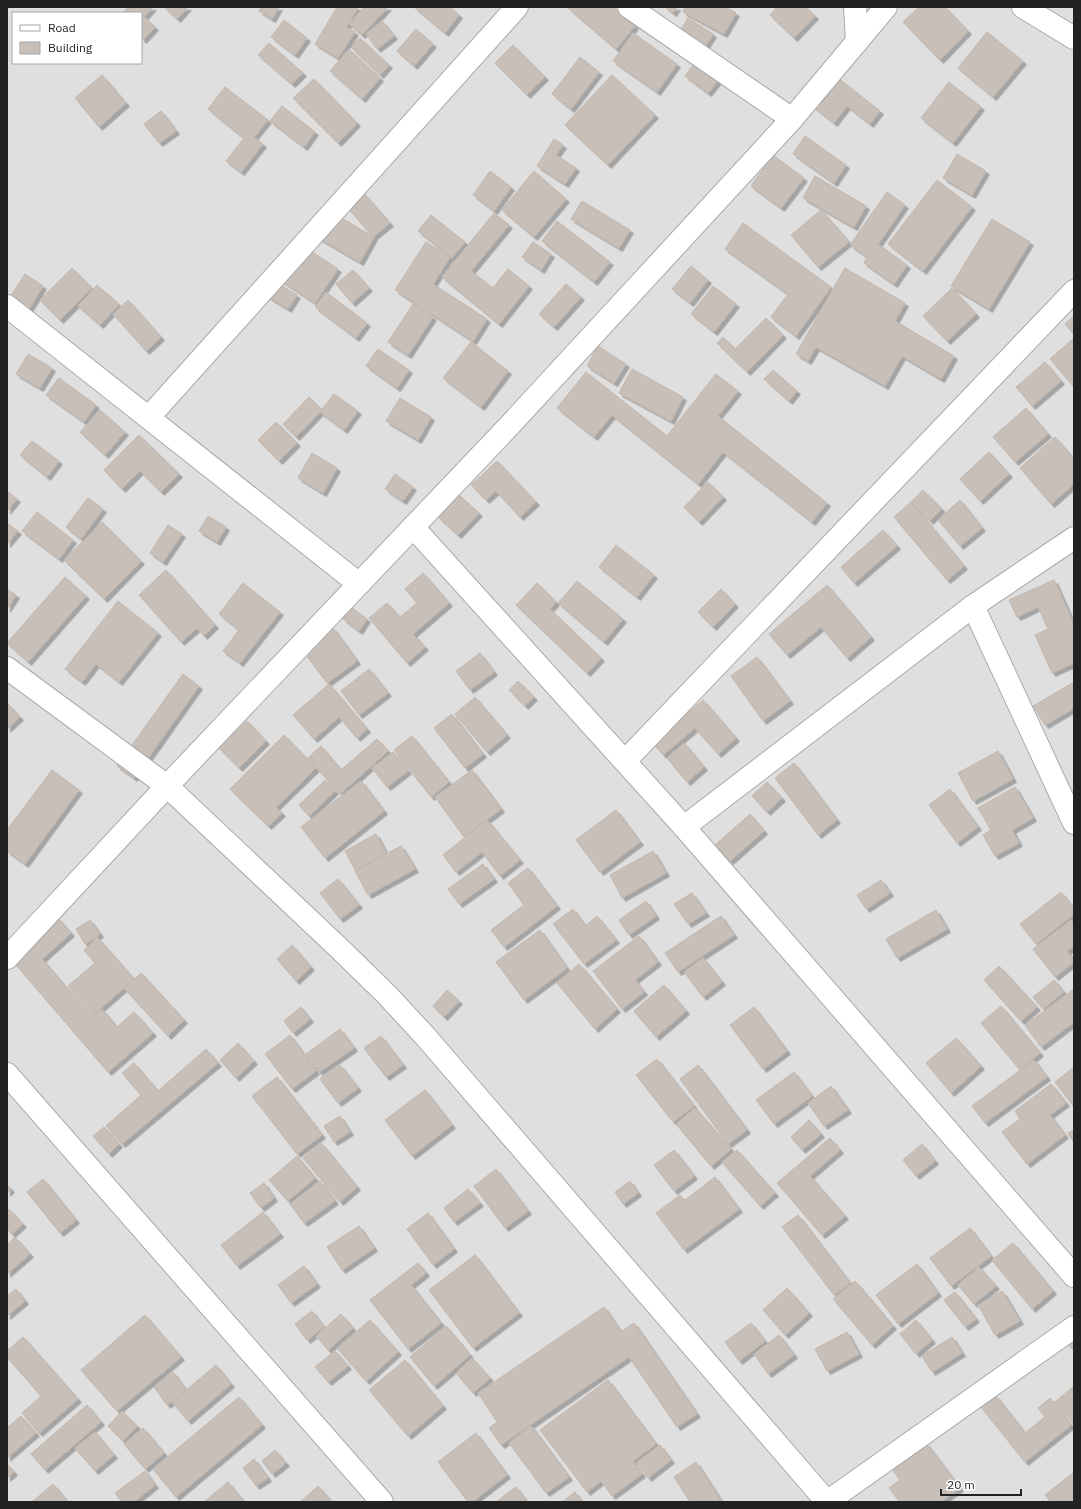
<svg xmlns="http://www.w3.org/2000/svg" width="1081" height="1509" font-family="'IBM Plex Sans',sans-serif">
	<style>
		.residential { fill: #e0dfdf; fill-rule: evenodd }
		.building { fill: #c7bfb8; stroke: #c4b6ab; filter: url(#shadow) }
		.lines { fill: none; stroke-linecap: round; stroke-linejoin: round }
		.minor-casing { stroke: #a9a9a9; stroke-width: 24 }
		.minor { stroke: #fff; stroke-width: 22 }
	</style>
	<defs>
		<filter id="shadow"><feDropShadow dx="3.5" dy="3.5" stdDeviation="0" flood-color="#0004"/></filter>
	</defs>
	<rect width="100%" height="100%" fill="#f2efe9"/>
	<path class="residential" d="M7,7H1074V1502H7ZM13,13H141V63H13Z"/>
	<g class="building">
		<path d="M128,7H153L144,17L155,27L143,40L141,38V13H123Z"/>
		<path d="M164,7H188L177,19Z"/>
		<path d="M261,7H279L272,19L259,11Z"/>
		<path d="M337,7H356L358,8L346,27L355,32L338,58L315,44Z"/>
		<path d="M364,7H388L362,35L349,24Z"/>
		<path d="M414,7H450L459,15L445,33Z"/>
		<path d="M567,7H613L635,26L616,49Z"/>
		<path d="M665,7H677L673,13Z"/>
		<path d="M685,7H725L736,13L724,34L683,12Z"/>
		<path d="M777,7H806L815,16L794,38L770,15Z"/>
		<path d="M919,7H945L968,31L940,60L903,22Z"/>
		<path d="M688,18L713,34L701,53L676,38Z"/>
		<path d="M284,20L307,38L295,55L271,37Z"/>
		<path d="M382,21L394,36L377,49L366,34Z"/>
		<path d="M416,29L433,44L414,66L397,51Z"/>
		<path d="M987,32L1023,61L993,97L958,68Z"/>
		<path d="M633,33L677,64L657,92L613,61Z"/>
		<path d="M360,38L389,65L380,75L351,47Z"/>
		<path d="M269,43L303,73L292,84L258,55Z"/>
		<path d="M513,45L545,77L527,95L495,63Z"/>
		<path d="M349,49L380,78L362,99L330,71Z"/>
		<path d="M580,57L599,72L571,109L552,94Z"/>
		<path d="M697,60L720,78L708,93L685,76Z"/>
		<path d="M833,74L880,111L870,124L847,106L834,123L810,104Z"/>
		<path d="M102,75L126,103L99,127L75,98Z"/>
		<path d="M612,75L655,115L608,165L565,125Z"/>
		<path d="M314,79L357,123L338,143L293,98Z"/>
		<path d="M949,82L981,107L953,143L921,118Z"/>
		<path d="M225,87L268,120L254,137L263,144L241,172L226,161L244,138L208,109Z"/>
		<path d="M282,106L315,132L304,147L270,121Z"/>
		<path d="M161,111L176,131L159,143L144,124Z"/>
		<path d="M805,136L846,165L834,183L793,154Z"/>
		<path d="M554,139L563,145L556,155L576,168L565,184L537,166Z"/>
		<path d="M957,154L986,171L972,195L943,178Z"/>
		<path d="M773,155L804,178L781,208L751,186Z"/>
		<path d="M490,171L511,187L494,211L473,195Z"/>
		<path d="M534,171L566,199L534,237L502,210Z"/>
		<path d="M815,176L866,206L854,227L803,198Z"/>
		<path d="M937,180L972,207L923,271L888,244Z"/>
		<path d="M357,186L390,223L373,237L341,200Z"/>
		<path d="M887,192L905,205L878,244L907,265L894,284L864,263L867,257L850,245Z"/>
		<path d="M582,201L630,230L619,248L571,219Z"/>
		<path d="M821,210L849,242L818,267L791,235Z"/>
		<path d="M331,212L374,237L360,262L317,237Z"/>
		<path d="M494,213L509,225L471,271L493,288L508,269L529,286L499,324L442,277Z"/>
		<path d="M431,215L465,242L452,258L418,231Z"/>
		<path d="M992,219L1030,242L989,309L951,286Z"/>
		<path d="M557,221L610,262L594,282L542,241Z"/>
		<path d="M743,223L831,287L796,336L771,317L788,294L725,249Z"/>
		<path d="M426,242L450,257L433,284L487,319L473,341L395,290Z"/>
		<path d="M533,242L551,254L541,270L522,257Z"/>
		<path d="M302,245L338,269L315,303L279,279Z"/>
		<path d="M691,266L708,280L690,303L672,289Z"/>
		<path d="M72,268L92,288L60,320L40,300Z"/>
		<path d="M845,268L905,303L895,321L954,356L941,379L902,356L885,386L816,347L808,361L796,354Z"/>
		<path d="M353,270L369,288L352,303L336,284Z"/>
		<path d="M25,274L43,286L29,309L10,297Z"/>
		<path d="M276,282L297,295L288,309L267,296Z"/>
		<path d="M566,284L581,297L554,327L539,314Z"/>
		<path d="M97,285L119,304L100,325L78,306Z"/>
		<path d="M713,286L736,304L714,332L691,314Z"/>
		<path d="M952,288L976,314L947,341L923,316Z"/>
		<path d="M326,292L367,323L356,338L315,307Z"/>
		<path d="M128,300L161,337L146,351L113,314Z"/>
		<path d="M413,304L433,317L408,355L388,342Z"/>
		<path d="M1074,316V335L1065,324Z"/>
		<path d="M766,318L783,335L747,372L717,343L723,337L735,349Z"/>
		<path d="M1074,338V387L1050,359Z"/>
		<path d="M471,342L508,371L481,407L443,378Z"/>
		<path d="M598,346L626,364L614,383L587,366Z"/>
		<path d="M378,349L409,370L397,388L366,366Z"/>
		<path d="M28,354L52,368L40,388L16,374Z"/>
		<path d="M1045,362L1061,381L1032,406L1016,387Z"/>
		<path d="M632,369L683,397L671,421L619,393Z"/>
		<path d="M773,370L797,391L789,401L764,379Z"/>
		<path d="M586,372L667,436L716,374L738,391L718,416L827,503L812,522L723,452L698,484L612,415L594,437L557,408Z"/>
		<path d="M59,378L96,405L84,422L46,395Z"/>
		<path d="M334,394L358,411L344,430L320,412Z"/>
		<path d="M309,397L322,410L296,437L283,424Z"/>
		<path d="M400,398L431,417L418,440L386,421Z"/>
		<path d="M1026,408L1048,434L1015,462L993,437Z"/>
		<path d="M100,410L125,432L105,455L80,432Z"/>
		<path d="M276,422L297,443L279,461L258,440Z"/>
		<path d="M139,435L179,474L161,492L140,471L122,489L104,470Z"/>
		<path d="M1055,437L1074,459V484L1051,504L1020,468Z"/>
		<path d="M32,441L59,461L47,477L20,455Z"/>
		<path d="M989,452L1009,474L980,501L960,479Z"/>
		<path d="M312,453L337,468L323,493L298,478Z"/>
		<path d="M497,461L536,502L520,517L496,491L486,500L471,485Z"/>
		<path d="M395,474L413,487L403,501L385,489Z"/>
		<path d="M708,482L723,497L699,522L684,507Z"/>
		<path d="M923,490L942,509L930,521L911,502Z"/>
		<path d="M7,491L17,499L7,511Z"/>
		<path d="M459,495L479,513L458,535L439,518Z"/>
		<path d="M88,498L103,509L81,539L66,527Z"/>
		<path d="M960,500L982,528L960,546L938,520Z"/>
		<path d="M911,502L964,566L947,580L894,517Z"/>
		<path d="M37,512L73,540L59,559L22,531Z"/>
		<path d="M208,516L226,527L217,542L199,531Z"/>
		<path d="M102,522L141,561L104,599L64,560Z"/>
		<path d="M7,523L18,531L7,544Z"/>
		<path d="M168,525L182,534L163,562L150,553Z"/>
		<path d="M883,530L897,546L854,583L841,567Z"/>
		<path d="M616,545L654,575L637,597L599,567Z"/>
		<path d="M166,570L215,625L204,636L197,628L181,642L139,595Z"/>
		<path d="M423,573L449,603L413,634L425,647L407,663L369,618L387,603L400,617L417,603L405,589Z"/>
		<path d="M65,577L86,596L28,662L7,643Z"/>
		<path d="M1054,580L1074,625V663L1052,673L1035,635L1048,629L1038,607L1017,617L1009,600Z"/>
		<path d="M577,581L623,619L604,642L558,603Z"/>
		<path d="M243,583L280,612L240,663L223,651L239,630L219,614Z"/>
		<path d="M537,583L556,602L550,609L601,658L587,673L516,605Z"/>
		<path d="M827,585L871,637L847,658L821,627L787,655L769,634Z"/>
		<path d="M7,589L16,595L7,609Z"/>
		<path d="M721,589L735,604L713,627L698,612Z"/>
		<path d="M118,601L158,633L119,682L96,664L82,682L65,669Z"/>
		<path d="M351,607L367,619L359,631L343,619Z"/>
		<path d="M333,628L357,661L327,683L303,651Z"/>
		<path d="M480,653L494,672L470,690L456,671Z"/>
		<path d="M757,657L790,701L763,721L731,676Z"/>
		<path d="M369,669L388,693L359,715L341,691Z"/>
		<path d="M183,674L199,686L134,778L117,766Z"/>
		<path d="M518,681L534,697L525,706L509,690Z"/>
		<path d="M1074,682V708L1045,725L1033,706Z"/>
		<path d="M329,684L367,729L357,738L339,717L314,739L293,715Z"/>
		<path d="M475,697L507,735L487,752L455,714Z"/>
		<path d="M703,700L736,738L718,754L695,728L663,755L653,743Z"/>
		<path d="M7,703L20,717L7,729Z"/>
		<path d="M452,714L483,754L465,768L434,728Z"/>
		<path d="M247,721L266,741L239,768L219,748Z"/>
		<path d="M284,735L316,768L276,807L282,813L268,826L230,789Z"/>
		<path d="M412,736L449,782L431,797L394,750Z"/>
		<path d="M377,739L388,751L340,794L308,758L321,746L341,770Z"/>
		<path d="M684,743L704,767L687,782L667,758Z"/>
		<path d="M998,751L1013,779L973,801L958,773Z"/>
		<path d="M393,752L408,771L387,787L372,768Z"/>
		<path d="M794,763L837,820L818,835L775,778Z"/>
		<path d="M52,770L79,790L25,864L7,851V830Z"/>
		<path d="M472,770L501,809L464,837L435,797Z"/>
		<path d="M325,780L335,791L309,816L299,805Z"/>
		<path d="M361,781L384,811L325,858L301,827Z"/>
		<path d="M767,782L782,798L767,812L752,796Z"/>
		<path d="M1015,787L1033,818L1012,830L1019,843L995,856L983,835L991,830L978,808Z"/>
		<path d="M950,789L978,827L957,843L929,805Z"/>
		<path d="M616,810L640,842L600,872L576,840Z"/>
		<path d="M750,814L764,831L730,861L715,845Z"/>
		<path d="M487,820L520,860L500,876L482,852L456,872L443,855Z"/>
		<path d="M376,834L386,853L355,870L345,851Z"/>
		<path d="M401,846L415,869L368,895L355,871Z"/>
		<path d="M653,851L666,873L622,898L610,875Z"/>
		<path d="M483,864L494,879L459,904L448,889Z"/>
		<path d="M528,868L557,906L504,947L491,930L524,905L508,883Z"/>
		<path d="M338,879L359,905L340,919L320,893Z"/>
		<path d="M881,880L890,893L866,909L857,895Z"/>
		<path d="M1061,892L1074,909V914L1036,944L1020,924Z"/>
		<path d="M692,893L706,913L688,924L674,904Z"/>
		<path d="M646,901L656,916L629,935L619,920Z"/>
		<path d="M573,909L585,926L597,916L616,940L584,964L553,924Z"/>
		<path d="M936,910L947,929L897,958L886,939Z"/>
		<path d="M721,916L734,935L678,972L665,953Z"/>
		<path d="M58,918L71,933L42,959L92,1017L102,1009L117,1027L134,1012L153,1033L108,1072L11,959Z"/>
		<path d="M90,920L100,934L85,944L76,929Z"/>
		<path d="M1071,920L1074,924V946L1067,951L1074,962L1055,977L1033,949Z"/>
		<path d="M540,930L567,968L524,1000L496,962Z"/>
		<path d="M639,936L658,962L635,980L644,992L622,1009L593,971Z"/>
		<path d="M97,937L134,979L93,1015L68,986L95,963L84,950Z"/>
		<path d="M292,945L311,967L296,981L277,959Z"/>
		<path d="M703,958L722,982L703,997L684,972Z"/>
		<path d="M579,964L617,1009L595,1029L557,983Z"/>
		<path d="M999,966L1037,1007L1021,1021L984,980Z"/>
		<path d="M141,973L184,1020L168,1036L124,988Z"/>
		<path d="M1054,980L1064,992L1043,1009L1033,997Z"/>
		<path d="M664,985L686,1011L656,1037L634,1011Z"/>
		<path d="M1074,989V1022L1041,1047L1025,1025Z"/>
		<path d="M447,990L459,1001L444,1017L433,1006Z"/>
		<path d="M1001,1006L1040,1053L1020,1070L981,1023Z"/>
		<path d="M301,1007L310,1019L293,1033L284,1021Z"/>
		<path d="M754,1007L787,1051L763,1069L730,1025Z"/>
		<path d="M340,1029L354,1048L319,1072L306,1054Z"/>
		<path d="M290,1035L316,1071L292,1089L265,1054Z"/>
		<path d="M381,1036L403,1065L386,1077L364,1048Z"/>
		<path d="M956,1038L981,1066L951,1093L926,1063Z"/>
		<path d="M238,1043L254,1061L236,1078L220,1060Z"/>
		<path d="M206,1049L218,1063L122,1144L106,1126L141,1095L122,1073L134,1063L158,1091Z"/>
		<path d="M657,1059L694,1106L673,1122L636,1075Z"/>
		<path d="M1034,1060L1047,1077L985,1123L972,1106Z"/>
		<path d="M340,1065L358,1088L338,1103L320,1079Z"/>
		<path d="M698,1065L747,1130L728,1144L680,1079Z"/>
		<path d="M1074,1067V1107L1055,1082Z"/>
		<path d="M794,1072L812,1096L774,1124L756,1100Z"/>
		<path d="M277,1077L322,1135L297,1154L252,1096Z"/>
		<path d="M1051,1084L1066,1103L1050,1115L1065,1135L1027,1164L1002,1132L1020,1119L1015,1111Z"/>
		<path d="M831,1086L848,1110L824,1126L808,1103Z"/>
		<path d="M425,1090L452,1125L412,1156L385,1120Z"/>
		<path d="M695,1108L731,1149L711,1166L676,1124Z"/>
		<path d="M340,1116L350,1132L334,1142L324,1126Z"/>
		<path d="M809,1120L821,1134L802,1150L791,1137Z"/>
		<path d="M104,1127L119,1144L109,1154L93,1136Z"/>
		<path d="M1074,1130V1143L1068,1133Z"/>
		<path d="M830,1138L840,1150L810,1176L845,1216L822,1235L777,1183Z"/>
		<path d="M321,1143L357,1187L340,1202L303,1158Z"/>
		<path d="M922,1144L935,1161L916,1176L903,1160Z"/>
		<path d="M674,1150L694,1176L674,1191L654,1165Z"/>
		<path d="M737,1150L775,1193L760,1206L722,1162Z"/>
		<path d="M297,1156L315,1178L288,1201L269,1180Z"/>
		<path d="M496,1169L528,1211L505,1228L474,1186Z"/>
		<path d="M715,1177L739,1209L684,1250L656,1213L680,1195L684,1201Z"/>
		<path d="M43,1179L76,1220L60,1233L27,1192Z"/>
		<path d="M320,1181L335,1201L304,1223L290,1204Z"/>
		<path d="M630,1181L638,1193L623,1204L615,1192Z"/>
		<path d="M264,1183L274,1198L261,1208L250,1193Z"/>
		<path d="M7,1185L11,1189L7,1193Z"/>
		<path d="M468,1189L480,1203L454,1222L444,1208Z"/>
		<path d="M9,1209L23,1224L12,1234L7,1229V1211Z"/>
		<path d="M263,1212L280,1234L237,1266L221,1245Z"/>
		<path d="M428,1213L454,1249L433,1265L407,1229Z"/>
		<path d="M798,1215L850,1283L834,1295L782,1227Z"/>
		<path d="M359,1226L374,1248L342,1270L327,1247Z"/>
		<path d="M970,1228L991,1256L951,1286L930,1258Z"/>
		<path d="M15,1237L30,1254L7,1274V1245Z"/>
		<path d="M1013,1243L1053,1291L1032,1309L992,1260Z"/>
		<path d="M475,1255L519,1313L473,1348L429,1290Z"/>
		<path d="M418,1263L426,1273L411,1285L441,1323L408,1349L370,1300Z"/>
		<path d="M917,1264L938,1293L898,1324L876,1295Z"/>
		<path d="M304,1266L317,1284L291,1303L278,1285Z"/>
		<path d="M979,1267L996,1286L974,1304L958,1285Z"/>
		<path d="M855,1281L893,1326L872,1345L833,1299Z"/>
		<path d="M787,1288L809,1313L785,1335L763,1310Z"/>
		<path d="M16,1289L25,1301L7,1316V1296Z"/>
		<path d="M1002,1291L1020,1321L995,1335L978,1305Z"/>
		<path d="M955,1292L976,1319L965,1327L944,1300Z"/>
		<path d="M604,1307L621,1332L634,1323L697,1414L677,1427L629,1357L501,1445L489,1428L497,1422L478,1393Z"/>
		<path d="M312,1311L324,1327L307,1340L295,1324Z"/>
		<path d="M341,1314L353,1328L328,1350L316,1336Z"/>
		<path d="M145,1315L181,1357L117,1411L81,1370Z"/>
		<path d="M370,1320L398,1352L366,1381L337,1348Z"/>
		<path d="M916,1320L932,1340L916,1354L900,1334Z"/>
		<path d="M751,1323L765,1341L739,1361L725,1342Z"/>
		<path d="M446,1326L470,1355L434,1386L410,1357Z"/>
		<path d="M847,1332L859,1354L827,1371L815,1349Z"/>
		<path d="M779,1335L794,1355L768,1374L754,1354Z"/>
		<path d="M23,1337L78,1399L39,1433L22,1413L41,1396L7,1357V1351Z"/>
		<path d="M952,1337L962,1353L932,1372L922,1356Z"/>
		<path d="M1074,1339V1351L1068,1344Z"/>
		<path d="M335,1351L348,1366L328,1382L315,1367Z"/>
		<path d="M472,1358L490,1378L473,1393L456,1373Z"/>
		<path d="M405,1360L443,1406L408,1436L369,1390Z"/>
		<path d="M216,1365L231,1384L188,1421L172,1402Z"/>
		<path d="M173,1372L186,1390L167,1405L154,1387Z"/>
		<path d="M608,1380L656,1444L633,1461L642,1474L612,1496L601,1481L587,1492L540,1430Z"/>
		<path d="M1074,1386V1422L1073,1423L1055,1402Z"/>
		<path d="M995,1395L1025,1433L1045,1417L1038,1408L1050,1398L1071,1425L1025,1462L980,1406Z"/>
		<path d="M239,1397L262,1425L176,1497L153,1469Z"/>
		<path d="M87,1405L101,1422L45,1470L31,1454Z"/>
		<path d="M122,1411L137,1426L123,1441L108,1426Z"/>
		<path d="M21,1416L36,1433L7,1458V1428Z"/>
		<path d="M531,1426L569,1477L546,1493L509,1443Z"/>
		<path d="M143,1428L164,1453L145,1469L124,1444Z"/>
		<path d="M95,1432L114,1455L95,1471L75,1448Z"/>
		<path d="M476,1433L507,1475L472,1502H468L438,1462Z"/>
		<path d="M926,1443L960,1488L941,1502H900L889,1488L900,1480L892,1469Z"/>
		<path d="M660,1445L671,1460L648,1478L637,1462Z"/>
		<path d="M275,1450L286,1463L272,1474L262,1461Z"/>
		<path d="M254,1459L268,1478L256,1486L243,1468Z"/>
		<path d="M696,1462L722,1502H690L674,1477Z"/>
		<path d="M7,1464L14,1472L7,1478Z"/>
		<path d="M145,1471L155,1485L134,1502H122L115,1493Z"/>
		<path d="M1074,1472V1502H1051L1045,1495Z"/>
		<path d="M228,1482L244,1502H204Z"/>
		<path d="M53,1484L68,1502H32Z"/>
		<path d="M318,1486L332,1502H300Z"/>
		<path d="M516,1487L527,1502H496Z"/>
		<path d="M575,1492L582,1502H562Z"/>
	</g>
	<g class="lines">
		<g class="minor-casing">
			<g id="minor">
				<path d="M629,7L792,119"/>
				<path d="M855,7L857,42"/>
				<path d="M1023,7L1074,38"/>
				<path d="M7,306L359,584"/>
				<path d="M149,417L517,7"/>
				<path d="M413,527L684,827L1074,1276"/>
				<path d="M973,606L1074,823"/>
				<path d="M7,668L167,786L341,950L387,995L425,1036L827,1502"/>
				<path d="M625,761L1074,291"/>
				<path d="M684,827L973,606L1074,538"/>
				<path d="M7,958L167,786L509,426L792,119L886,7"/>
				<path d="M7,1074L382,1502"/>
				<path d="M827,1502L1074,1327"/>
			</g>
		</g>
		<use href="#minor" class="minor"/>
	</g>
	<rect width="1081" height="1509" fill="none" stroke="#222222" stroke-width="16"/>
	<rect x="12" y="12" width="130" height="52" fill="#ffffff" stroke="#a7a7a7"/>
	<rect x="20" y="25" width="20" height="6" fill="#ffffff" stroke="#a7a7a7"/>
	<text x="48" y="32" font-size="12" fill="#222222">Road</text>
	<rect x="20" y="42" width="20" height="12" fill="#c7bfb8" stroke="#a7a7a7"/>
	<text x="48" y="52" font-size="12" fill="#222222">Building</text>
	<path d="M941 1489v6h80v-6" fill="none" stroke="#222222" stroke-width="2"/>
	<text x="947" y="1489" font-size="12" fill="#222222" stroke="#ffffff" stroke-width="3" paint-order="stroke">20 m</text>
</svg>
